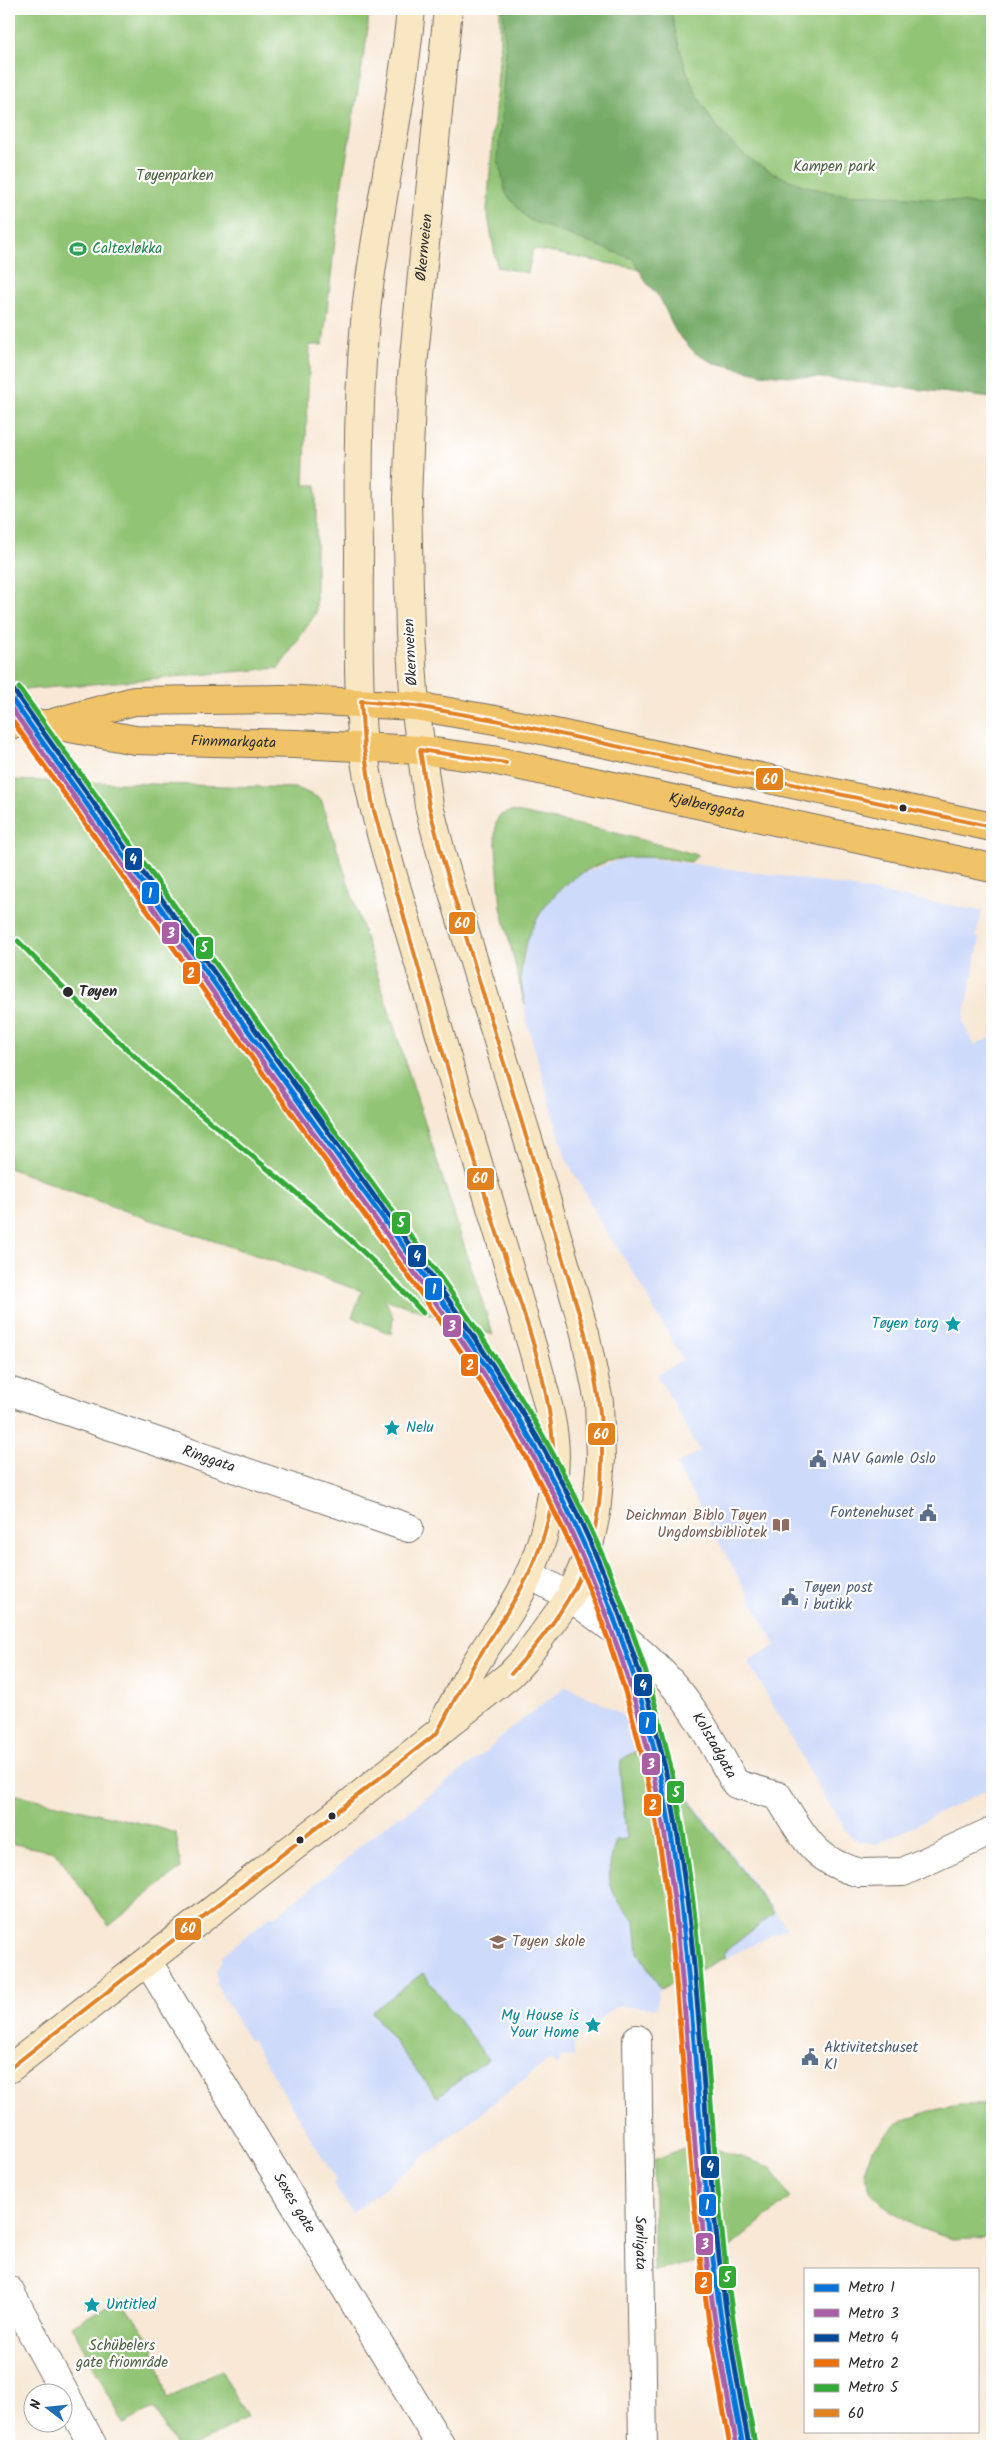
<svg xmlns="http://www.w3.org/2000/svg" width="1001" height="2455" font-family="Kalam,sans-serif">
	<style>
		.built { fill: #cedafa }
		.green { fill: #92c475; stroke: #5e7850 }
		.forest { fill: #75aa66; stroke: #506a48 }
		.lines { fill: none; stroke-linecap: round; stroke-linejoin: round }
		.pedestrian-casing { stroke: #736d66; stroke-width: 30 }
		.minor-casing { stroke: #736d66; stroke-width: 30 }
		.secondary-casing { stroke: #736d66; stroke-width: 30 }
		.primary-casing { stroke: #736d66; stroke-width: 30 }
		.pedestrian { stroke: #fff; stroke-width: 28 }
		.minor { stroke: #fff; stroke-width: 28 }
		.secondary { stroke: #f9e7c3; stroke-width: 28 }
		.primary { stroke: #f1c369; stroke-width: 28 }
		.bus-1-casing { stroke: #fff; stroke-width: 8 }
		.bus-1 { stroke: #e28120; stroke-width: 4 }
		.metro-1-casing { stroke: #fff; stroke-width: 9 }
		.metro-2-casing { stroke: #fff; stroke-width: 9 }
		.metro-3-casing { stroke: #fff; stroke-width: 9 }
		.metro-4-casing { stroke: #fff; stroke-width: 9 }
		.metro-5-casing { stroke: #fff; stroke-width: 9 }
		.metro-1 { stroke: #0073db; stroke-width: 5 }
		.metro-2 { stroke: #a85fa5; stroke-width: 5 }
		.metro-3 { stroke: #004a98; stroke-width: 5 }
		.metro-4 { stroke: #ec700c; stroke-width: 5 }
		.metro-5 { stroke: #32aa35; stroke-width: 5 }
		.bus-dot { fill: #2b2b2b; stroke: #fff; stroke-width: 2 }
		.labels { text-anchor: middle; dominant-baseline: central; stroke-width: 4.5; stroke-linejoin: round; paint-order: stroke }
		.park-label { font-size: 15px; fill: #4f6145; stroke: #fff }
		.street-label { font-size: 15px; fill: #2b2b2b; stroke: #fff }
		.leisure-label { font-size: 15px; fill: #27864d; stroke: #fff; text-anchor: start }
		.stop-label { font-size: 15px; font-weight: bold; fill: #2b2b2b; stroke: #fff; text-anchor: start }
		.culture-label { font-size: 15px; fill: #0d838f; stroke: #fff; text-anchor: end }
		.service-label { font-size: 15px; fill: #4e5e75; stroke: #fff; text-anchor: start }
		.education-label { font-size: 15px; fill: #785e54; stroke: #fff; text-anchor: end }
		.line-badge { stroke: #fff; stroke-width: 2 }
		.badge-label { font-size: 14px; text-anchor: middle; font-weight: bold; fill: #fff }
	</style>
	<rect width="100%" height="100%" fill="#fff"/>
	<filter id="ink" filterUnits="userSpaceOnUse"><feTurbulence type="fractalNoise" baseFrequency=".02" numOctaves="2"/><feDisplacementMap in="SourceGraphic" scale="10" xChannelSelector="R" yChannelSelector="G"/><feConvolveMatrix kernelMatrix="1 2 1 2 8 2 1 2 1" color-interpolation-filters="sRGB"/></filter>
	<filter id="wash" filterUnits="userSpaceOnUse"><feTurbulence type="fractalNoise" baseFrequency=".0096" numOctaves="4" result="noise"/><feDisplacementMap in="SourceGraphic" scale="20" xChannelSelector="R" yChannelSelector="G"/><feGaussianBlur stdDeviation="1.12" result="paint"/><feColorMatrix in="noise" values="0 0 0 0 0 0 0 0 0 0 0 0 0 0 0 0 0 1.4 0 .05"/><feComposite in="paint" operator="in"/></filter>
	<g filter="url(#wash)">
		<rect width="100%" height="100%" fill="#f8e8d5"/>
		<g class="built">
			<path d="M642,857L810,880L982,911L976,937L980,939L963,1022L974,1045L992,1037V1787L877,1844L858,1841L848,1834L819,1788L748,1661L776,1645L676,1465L700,1451L657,1374L683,1360L631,1269L604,1228L566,1159L527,1022L520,973L529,933L542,909L557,891L582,873L622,859Z"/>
			<path d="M566,1686L615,1710L633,1724L787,1928L658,1991L657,2008L616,2006L574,2040V2057L562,2058L556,2066L550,2059L352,2213L333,2183L336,2180L252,2040L249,2041L215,1983L217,1982L216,1972L222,1960L220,1957L272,1915L274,1917L352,1855L351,1853L399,1815L401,1817L483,1754L510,1729Z"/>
		</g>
		<g class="green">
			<path d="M9,9H369L367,37L341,189L323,345H310L304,485H316V613L279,668L9,691Z"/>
			<path d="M500,9H992V364L830,332L633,268L533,249L528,273L497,267L487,210L500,49Z"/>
			<path d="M9,780L297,788L321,799L493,1335L385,1299L393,1318L391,1334L352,1317L362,1291L122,1210L9,1168Z"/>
			<path d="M511,811L608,831L698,855L691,862C669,859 645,855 623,858C566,868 526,915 521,971C520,982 523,994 525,1005L501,907L495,836L496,823L499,816Z"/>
			<path d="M646,1744L774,1913L723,1953L726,1957L661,1989L638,1952L635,1920C606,1892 605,1877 616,1840L627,1839L620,1776L621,1760Z"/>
			<path d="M9,1793L153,1826L176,1833L181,1868L109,1926L55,1852L9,1843Z"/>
			<path d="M423,1973L488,2059L437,2097L372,2012Z"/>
			<path d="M958,2105H992V2237L952,2239L919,2228L884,2206L871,2192L864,2172L872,2149L898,2123L930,2111Z"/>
			<path d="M697,2143L771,2167L790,2198L717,2258L654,2271V2160Z"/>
			<path d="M120,2298L152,2343L168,2399L221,2370L247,2417L194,2446H175L154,2408L124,2424L72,2326Z"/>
		</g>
		<path class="forest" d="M503,9H671C688,107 729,171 830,192C846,196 863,194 879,195C918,198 955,199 992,208V398L821,378L762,374L712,362L695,353L676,332L660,298L646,282L633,259L529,220L506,194L498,159L506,51Z"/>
	</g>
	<g filter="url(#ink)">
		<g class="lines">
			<g class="pedestrian-casing">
				<g id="pedestrian">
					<path id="s1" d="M570,1597C612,1627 665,1667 693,1711C709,1734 722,1760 736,1784L778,1796C803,1835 813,1862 861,1873"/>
				</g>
			</g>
			<g class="minor-casing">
				<g id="minor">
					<path id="s2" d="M9,1391L409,1528"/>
					<path d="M529,1574L570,1597"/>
					<path d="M861,1873L903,1872L992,1831"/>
					<path id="s3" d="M148,1962L441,2446"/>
					<path id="s4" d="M637,2039L643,2446"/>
					<path d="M9,2290L93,2446"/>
				</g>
			</g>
			<g class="secondary-casing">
				<g id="secondary">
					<path d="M411,9C402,107 379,204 367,302C358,384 358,467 359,550C359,615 357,681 363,746C368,788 379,829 391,869L535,1356C543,1388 555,1422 555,1456C554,1510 539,1565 510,1611C501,1626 490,1640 481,1655C467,1676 456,1699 444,1721"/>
					<path id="s5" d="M9,2069L350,1803L511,1674L524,1660L570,1597L586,1560L596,1513L601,1459L599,1402L585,1333L550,1212L443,860L429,806L415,706L410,634L407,499L412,377L448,9"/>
				</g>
			</g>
			<g class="primary-casing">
				<g id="primary">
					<path d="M56,722L134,701L282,699L415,706L495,720L992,827"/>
					<path id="s6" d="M9,724H48L135,740L295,744L420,750L493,760L992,868"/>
				</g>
			</g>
			<use href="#pedestrian" class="pedestrian"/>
			<use href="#minor" class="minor"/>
			<use href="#secondary" class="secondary"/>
			<use href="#primary" class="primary"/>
			<g class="bus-1-casing">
				<g id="bus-1">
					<path d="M506,763L420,750L429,806L443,860L585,1333C589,1354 595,1375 598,1397C606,1453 603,1521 581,1574C565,1611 538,1644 511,1674"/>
					<path d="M9,2069L437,1733C451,1707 464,1680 480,1655C511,1605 541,1566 551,1505C566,1406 519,1307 491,1214C450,1079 411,943 373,807L364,747L361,701L415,706L495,720L992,827"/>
				</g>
			</g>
			<use href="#bus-1" class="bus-1"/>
			<g class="metro-1-casing">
				<path id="metro-1" d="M9,695C113,841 217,987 321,1133C395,1236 474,1338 536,1449C582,1531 618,1619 644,1710C685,1855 690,2006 703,2156C710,2253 724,2350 743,2446"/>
			</g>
			<g class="metro-2-casing">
				<path id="metro-2" d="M9,705C112,851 216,996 319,1141C392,1243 471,1344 532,1454C578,1537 613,1625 639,1715C679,1860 684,2009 696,2158C704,2255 718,2351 737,2446"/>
			</g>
			<g class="metro-3-casing">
				<path id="metro-3" d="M14,691C118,838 222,984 327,1130C400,1234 479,1335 542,1446C588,1528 624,1617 650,1708C691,1853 697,2004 709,2154C716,2252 730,2348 749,2445"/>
			</g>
			<g class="metro-4-casing">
				<path id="metro-4" d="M9,716C111,860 214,1005 317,1149C389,1251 468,1351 528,1461C573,1542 609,1630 633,1720C673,1864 678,2012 690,2159C698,2256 712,2351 730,2446"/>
			</g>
			<g class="metro-5-casing">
				<g id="metro-5">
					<path d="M19,688C124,834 228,981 332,1127C406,1231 485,1332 547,1443C595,1529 633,1621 658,1715C701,1874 704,2038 719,2201C726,2283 739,2363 755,2444"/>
					<path d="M18,941C69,994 121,1046 177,1094C261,1165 349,1230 423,1313"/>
				</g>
			</g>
			<use href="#metro-1" class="metro-1"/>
			<use href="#metro-2" class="metro-2"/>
			<use href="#metro-3" class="metro-3"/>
			<use href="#metro-4" class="metro-4"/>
			<use href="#metro-5" class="metro-5"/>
		</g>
	</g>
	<defs>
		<g id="stadium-bare" transform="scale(1.35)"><path d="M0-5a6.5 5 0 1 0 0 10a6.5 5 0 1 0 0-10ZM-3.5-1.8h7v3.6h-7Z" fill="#2e9e5b" stroke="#fff" stroke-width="2.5" paint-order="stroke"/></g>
		<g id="sight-bare" transform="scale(1.35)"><path d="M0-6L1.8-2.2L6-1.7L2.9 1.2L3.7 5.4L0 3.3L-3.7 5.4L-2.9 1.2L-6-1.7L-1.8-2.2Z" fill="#0f9aa8" stroke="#fff" stroke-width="2.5" paint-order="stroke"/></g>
		<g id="civic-bare" transform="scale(1.35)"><path d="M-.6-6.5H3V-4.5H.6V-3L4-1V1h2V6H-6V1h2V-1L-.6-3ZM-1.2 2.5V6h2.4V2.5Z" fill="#5c6f8a" stroke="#fff" stroke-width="2.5" paint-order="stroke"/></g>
		<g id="library-bare" transform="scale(1.35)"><path d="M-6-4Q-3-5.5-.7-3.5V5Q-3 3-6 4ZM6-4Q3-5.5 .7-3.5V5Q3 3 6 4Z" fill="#8d6e63" stroke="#fff" stroke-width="2.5" paint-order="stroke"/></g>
		<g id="school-bare" transform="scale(1.35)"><path d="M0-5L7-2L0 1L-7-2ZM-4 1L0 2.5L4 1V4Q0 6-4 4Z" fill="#8d6e63" stroke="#fff" stroke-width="2.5" paint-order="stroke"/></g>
	</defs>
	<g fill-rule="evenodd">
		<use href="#stadium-bare" x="78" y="249"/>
		<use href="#sight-bare" x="953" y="1324"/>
		<use href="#sight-bare" x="392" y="1428"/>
		<use href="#civic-bare" x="818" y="1459"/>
		<use href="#civic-bare" x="928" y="1513"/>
		<use href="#library-bare" x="781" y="1525"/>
		<use href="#civic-bare" x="790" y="1597"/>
		<use href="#school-bare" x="498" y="1942"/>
		<use href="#sight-bare" x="593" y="2025"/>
		<use href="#civic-bare" x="810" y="2057"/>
		<use href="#sight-bare" x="92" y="2305"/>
	</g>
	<g class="bus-dot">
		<circle cx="903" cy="808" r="4.5"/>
		<circle cx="68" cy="992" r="6"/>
		<circle cx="332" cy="1816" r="4.5"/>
		<circle cx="300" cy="1840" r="4.5"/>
	</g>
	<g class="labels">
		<g class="park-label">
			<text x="834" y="167">Kampen park</text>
			<text x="175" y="176">Tøyenparken</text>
			<text x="122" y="2346">Schübelers<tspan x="122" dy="17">gate friområde</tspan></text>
		</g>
		<g class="street-label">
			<text stroke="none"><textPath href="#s5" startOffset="2116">Økernveien</textPath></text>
			<text transform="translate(411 652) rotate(-93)">Økernveien</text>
			<text stroke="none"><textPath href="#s6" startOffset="226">Finnmarkgata</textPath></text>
			<text stroke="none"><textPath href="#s6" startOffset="705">Kjølberggata</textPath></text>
			<text stroke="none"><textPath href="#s2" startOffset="211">Ringgata</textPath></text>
			<text stroke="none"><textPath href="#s1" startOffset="209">Kolstadgata</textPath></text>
			<text stroke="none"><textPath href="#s3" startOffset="282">Sexes gate</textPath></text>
			<text stroke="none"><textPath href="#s4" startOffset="204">Sørligata</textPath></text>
		</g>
		<g class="leisure-label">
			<text x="92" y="249">Caltexløkka</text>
		</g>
		<g class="stop-label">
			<text x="79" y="992">Tøyen</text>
		</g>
		<g class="culture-label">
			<text x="939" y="1324">Tøyen torg</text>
			<text x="406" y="1428" text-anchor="start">Nelu</text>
			<text x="579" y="2016">My House is<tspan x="579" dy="17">Your Home</tspan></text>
			<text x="106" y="2305" text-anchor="start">Untitled</text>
		</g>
		<g class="service-label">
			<text x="832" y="1459">NAV Gamle Oslo</text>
			<text x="914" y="1513" text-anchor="end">Fontenehuset</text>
			<text x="804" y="1588">Tøyen post<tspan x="804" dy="17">i butikk</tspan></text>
			<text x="824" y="2048">Aktivitetshuset<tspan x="824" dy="17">K1</tspan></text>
		</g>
		<g class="education-label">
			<text x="767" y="1516">Deichman Biblo Tøyen<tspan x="767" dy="17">Ungdomsbibliotek</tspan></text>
			<text x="512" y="1942" text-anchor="start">Tøyen skole</text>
		</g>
	</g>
	<g class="line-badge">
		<rect x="755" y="767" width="29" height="24" rx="5" fill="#e28120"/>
		<rect x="124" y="847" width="19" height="24" rx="5" fill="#004a98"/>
		<rect x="141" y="881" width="19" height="24" rx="5" fill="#0073db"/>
		<rect x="448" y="911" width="28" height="24" rx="5" fill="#e28120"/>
		<rect x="161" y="921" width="19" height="24" rx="5" fill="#a85fa5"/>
		<rect x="195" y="936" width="19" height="24" rx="5" fill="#32aa35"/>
		<rect x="182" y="961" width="19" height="24" rx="5" fill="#ec700c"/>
		<rect x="466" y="1167" width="29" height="24" rx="5" fill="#e28120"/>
		<rect x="391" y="1211" width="20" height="24" rx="5" fill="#32aa35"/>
		<rect x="407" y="1244" width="20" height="24" rx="5" fill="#004a98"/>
		<rect x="424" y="1277" width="19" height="24" rx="5" fill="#0073db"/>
		<rect x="442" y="1314" width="20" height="24" rx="5" fill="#a85fa5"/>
		<rect x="460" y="1353" width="19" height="24" rx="5" fill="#ec700c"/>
		<rect x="587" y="1422" width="29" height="24" rx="5" fill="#e28120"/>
		<rect x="633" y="1673" width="20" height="24" rx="5" fill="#004a98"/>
		<rect x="638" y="1711" width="19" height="24" rx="5" fill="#0073db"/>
		<rect x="641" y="1752" width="20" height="24" rx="5" fill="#a85fa5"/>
		<rect x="666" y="1780" width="19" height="24" rx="5" fill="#32aa35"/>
		<rect x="643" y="1793" width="19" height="24" rx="5" fill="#ec700c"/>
		<rect x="174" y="1917" width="28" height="24" rx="5" fill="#e28120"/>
		<rect x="700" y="2155" width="20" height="24" rx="5" fill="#004a98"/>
		<rect x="698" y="2193" width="19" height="24" rx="5" fill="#0073db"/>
		<rect x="695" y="2232" width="19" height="24" rx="5" fill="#a85fa5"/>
		<rect x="718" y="2265" width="19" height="24" rx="5" fill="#32aa35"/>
		<rect x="694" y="2271" width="19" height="24" rx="5" fill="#ec700c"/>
	</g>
	<g class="badge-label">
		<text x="770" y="784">60</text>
		<text x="133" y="864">4</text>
		<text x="150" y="898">1</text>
		<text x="462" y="928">60</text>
		<text x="171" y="938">3</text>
		<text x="204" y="952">5</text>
		<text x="191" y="978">2</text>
		<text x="480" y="1183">60</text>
		<text x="401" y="1227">5</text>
		<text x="417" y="1261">4</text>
		<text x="434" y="1294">1</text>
		<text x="452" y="1331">3</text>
		<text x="470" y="1370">2</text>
		<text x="601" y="1439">60</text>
		<text x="643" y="1690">4</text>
		<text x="647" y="1728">1</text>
		<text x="651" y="1769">3</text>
		<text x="676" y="1797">5</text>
		<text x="653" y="1810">2</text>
		<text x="188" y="1933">60</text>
		<text x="710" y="2171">4</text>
		<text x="707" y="2210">1</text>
		<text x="705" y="2249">3</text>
		<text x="727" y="2282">5</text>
		<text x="704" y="2288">2</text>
	</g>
	<rect width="1001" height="2455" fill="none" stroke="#fff" stroke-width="30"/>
	<rect x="804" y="2268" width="175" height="165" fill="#ffffff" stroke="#aaaaaa"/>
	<rect x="814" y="2284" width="25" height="8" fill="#0073db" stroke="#aaaaaa"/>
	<text x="848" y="2292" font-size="15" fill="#2b2b2b">Metro 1</text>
	<rect x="814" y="2309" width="25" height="8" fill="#a85fa5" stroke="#aaaaaa"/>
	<text x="848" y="2318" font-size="15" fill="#2b2b2b">Metro 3</text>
	<rect x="814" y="2334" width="25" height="8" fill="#004a98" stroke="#aaaaaa"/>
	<text x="848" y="2342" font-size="15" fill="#2b2b2b">Metro 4</text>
	<rect x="814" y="2359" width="25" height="8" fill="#ec700c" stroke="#aaaaaa"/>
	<text x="848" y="2368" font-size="15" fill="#2b2b2b">Metro 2</text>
	<rect x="814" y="2384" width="25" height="8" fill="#32aa35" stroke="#aaaaaa"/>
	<text x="848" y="2392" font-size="15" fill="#2b2b2b">Metro 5</text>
	<rect x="814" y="2409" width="25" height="8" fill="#e28120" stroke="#aaaaaa"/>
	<text x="848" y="2418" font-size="15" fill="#2b2b2b">60</text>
	<g transform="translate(48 2408) rotate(286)"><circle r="24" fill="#ffffff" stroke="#aaaaaa"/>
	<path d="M0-4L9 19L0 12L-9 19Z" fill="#1f6fb2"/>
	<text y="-8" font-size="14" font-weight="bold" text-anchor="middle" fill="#2b2b2b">N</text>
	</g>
</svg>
